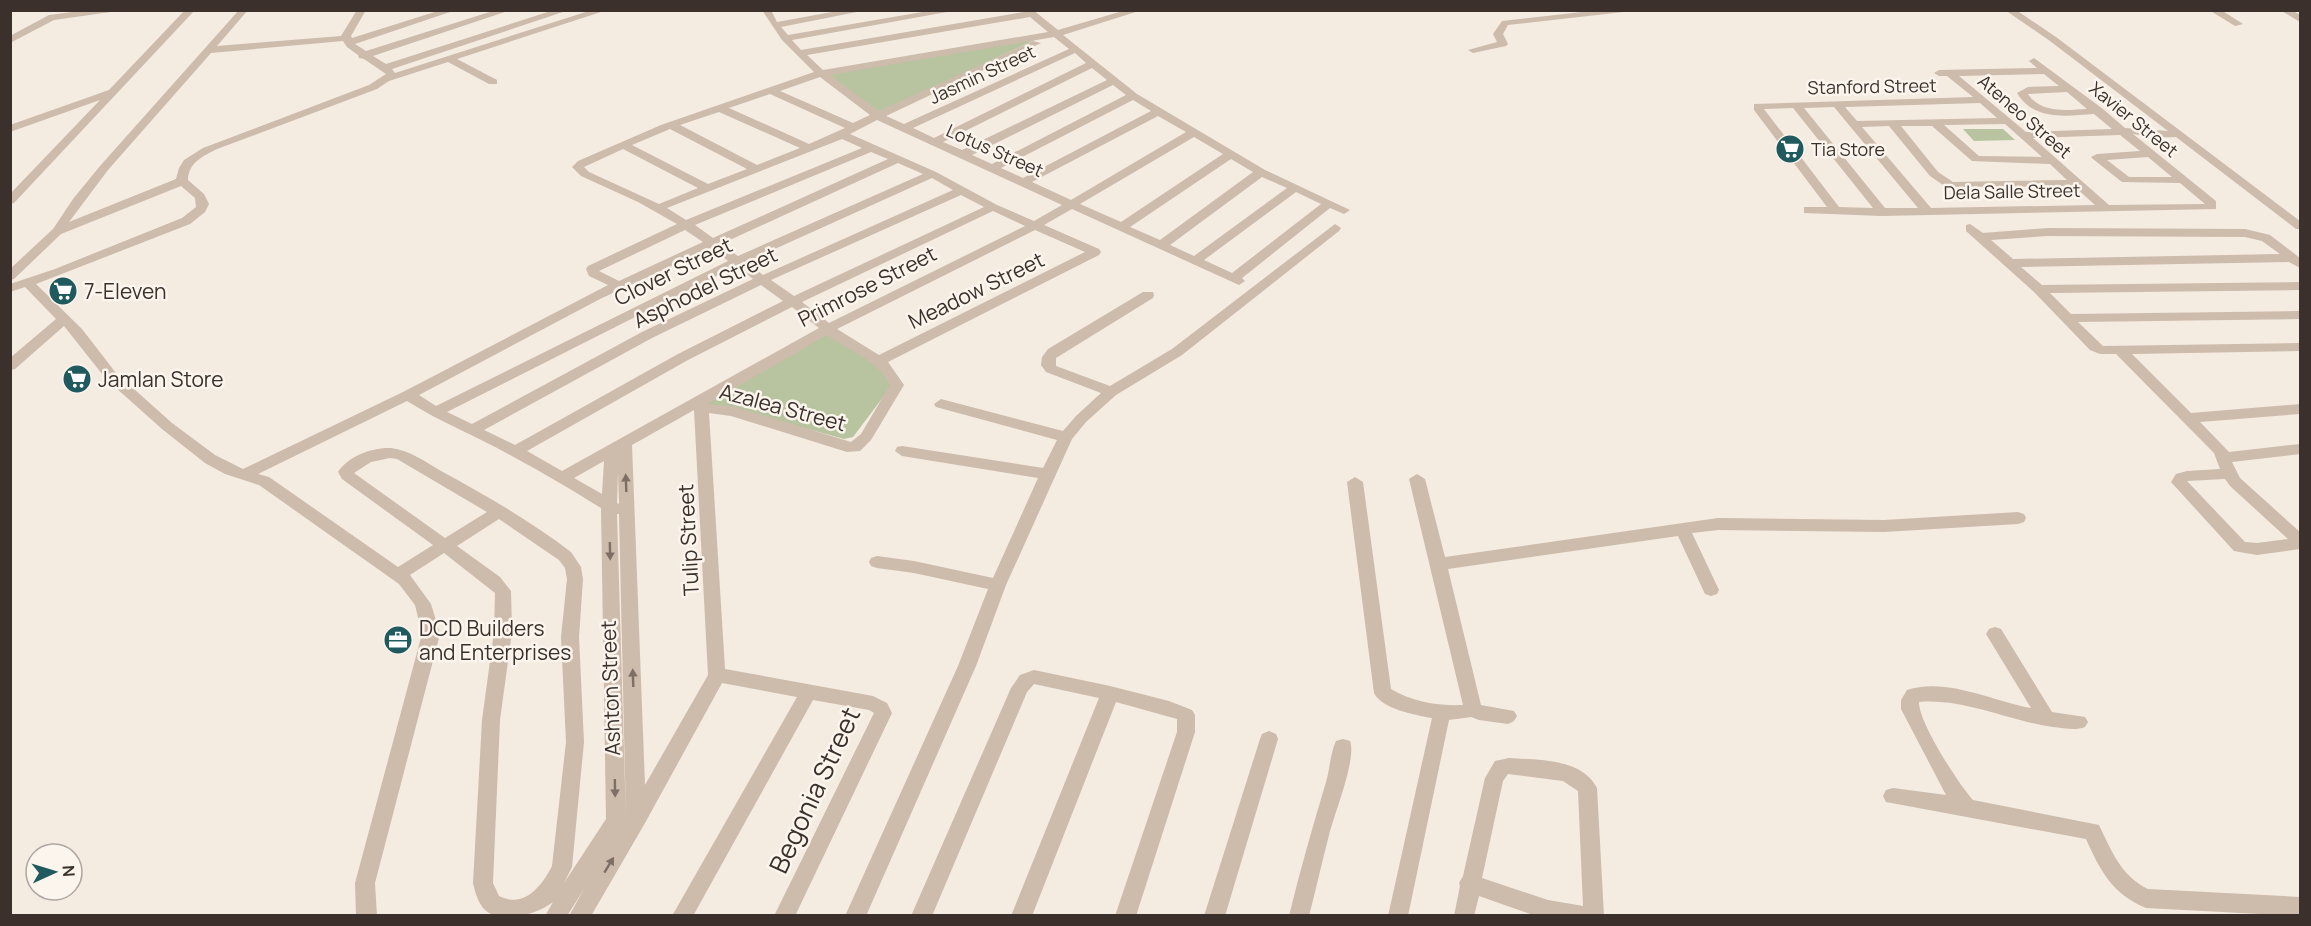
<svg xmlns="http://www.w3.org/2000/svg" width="2311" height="926" font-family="Manrope,sans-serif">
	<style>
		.green { fill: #b8c4a0 }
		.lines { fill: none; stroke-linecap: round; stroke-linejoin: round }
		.minor { fill: #cdbbac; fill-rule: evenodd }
		.oneway { fill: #7d6f65 }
		.labels { text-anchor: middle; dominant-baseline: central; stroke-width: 5; stroke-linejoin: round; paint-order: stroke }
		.far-street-label { font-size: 18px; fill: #3b302b; stroke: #fbf5ee }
		.far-poi-label { font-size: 18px; fill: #3b302b; stroke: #fbf5ee; text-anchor: start }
		.street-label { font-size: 21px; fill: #3b302b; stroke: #fbf5ee }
		.poi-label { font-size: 21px; fill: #3b302b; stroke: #fbf5ee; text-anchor: start }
		.near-street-label { font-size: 26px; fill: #3b302b; stroke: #fbf5ee }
	</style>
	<rect width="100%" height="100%" fill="#f4ebe1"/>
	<g class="green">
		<path d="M1039,38L879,113L828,74Z"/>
		<path d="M1963,129H2003L2015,140L1974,141Z"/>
		<path d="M828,332L885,367L893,384L853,437L844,439L735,409L707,406L706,401Z"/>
	</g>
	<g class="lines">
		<g class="minor">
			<path d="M88,10H125L54,20L10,43V36L49,15Z"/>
			<path d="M185,10H195L14,203L10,204V194L100,100L10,132V125L109,90Z"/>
			<path d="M239,10H248L217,46L341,36L357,10H366L351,36L352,38L441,10H456L355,44L366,51L496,10H511L373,56L386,64L554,10H569L392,69L395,73L592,10H607L457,59L497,80V84H489L448,62L389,81L377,89L217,149C203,156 188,163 188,180L204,194L209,204L205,212L190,224L36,284L82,329L116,373L172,423L215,455L243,469L403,392L608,285L589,276L586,269L588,266L677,224L638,202L581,176L572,167L578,161L661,125L814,72L782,40L762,10H771L777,22L843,10H867L781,27L788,35L934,10H958L792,40L801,50L1024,12L1023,10H1033L1058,30L1126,10H1142L1063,35L1137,94L1265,170L1350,210L1344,214L1330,208L1242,278L1245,281L1239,285L1072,209L1044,225L1099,249L1101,252L1099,255L888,362L904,385L871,440L860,451L847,452L731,416L709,413L725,669L873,696L887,703L892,713L795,916H774L874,713L869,710L813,700L693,916H672L797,697L722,683L645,823L591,916H569L584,889L567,916H545L553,902C538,914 501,925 485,910C478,903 475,892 473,883L482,720L494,632L495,593L444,553L410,575L431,604L440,634L375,883L377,916H356L355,883L422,634L415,605L399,584L259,485L225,474L205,463L162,429L106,379L64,326L15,369L10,370V358L56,319L25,287L10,292V284L55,269L182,218L196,207L195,198L181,186L61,234L14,279L10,280V269L53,229L73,199L100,166ZM1030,17L1048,32L823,70L807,55ZM1054,37L1069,49L904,124L886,116L1041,43L1033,41L879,111L830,75ZM343,41L347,47L358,55L359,58L364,59L386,74L369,85L203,148L184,160L179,168L176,179L69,222L108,170L211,53ZM1075,53L1086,63L934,138L913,128ZM1092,68L1107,80L962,150L943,142ZM820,77L870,115L853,123L780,91ZM1113,85L1126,95L992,164L972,155ZM770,94L845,128L809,144L729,108ZM1133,100L1151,111L1023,178L1001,168ZM719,112L800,148L757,165L680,125ZM1158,116L1186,132L1071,200L1032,182ZM877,120L1062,205L1034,221L997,205L936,172L850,134ZM670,129L747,169L708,184L632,145ZM1194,137L1223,154L1121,222L1080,204ZM842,139L862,148L686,220L667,208ZM623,149L698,188L659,204L589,172L584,167ZM871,152L888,159L713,238L695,225ZM1231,159L1253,172L1160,240L1130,227ZM898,163L923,174L738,256L721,244ZM1262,177L1287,188L1194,256L1170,245ZM932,178L953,190L763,275L746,262ZM1296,192L1321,204L1232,273L1204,260ZM961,195L984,207L794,296L771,280ZM993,211L1025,226L829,323L802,302ZM685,230L703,242L619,281L599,271ZM1035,230L1085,252L879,355L837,329ZM711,248L728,261L436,406L419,395L600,299ZM736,266L753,279L642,332L472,424L447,412ZM761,285L783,301L678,354L515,445L484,430L652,338ZM792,307L819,328L562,471L527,451L688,360ZM827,335C849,351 877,359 890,385L861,434L851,442L732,406L707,404ZM407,401C440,422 476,436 510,455C542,472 570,489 601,508L606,819L564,883L572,867L584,742L579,637L583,579L581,567L571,552C531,521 485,495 441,471C426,462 409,450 391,448C373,447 348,456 338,472L342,479L433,545L398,567L269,477L258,474ZM694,410L708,675L645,785L632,445ZM390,458L397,459L487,512L445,538L354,473L371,462ZM604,461L602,494L574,478ZM618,472L619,504L617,503ZM617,514H619L626,819ZM499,519L559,560L565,568L567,579L561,637L566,742L552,866C542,886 524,909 499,896L493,883L500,720L512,632L511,591L500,577L457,546Z"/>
			<path d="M1600,10H1641L1508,25L1503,34L1508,44L1506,46L1473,53L1468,50L1497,42L1493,34L1502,21Z"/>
			<path d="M2005,10H2016L2056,37L2300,221V229H2296L2176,137C2161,138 2148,136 2133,134L2216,201V209L1882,216L1804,213V207H1827L1754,110V104L1973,97L1947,76H1939L1934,73L1939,70L2037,68L2029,61L2034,58L2103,109L2125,128L2168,131L2050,41ZM2044,74L2059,86L2028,87L2017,93C2034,121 2065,116 2094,114L2112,129L2026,132L1959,76ZM2067,92L2087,109C2067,110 2041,114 2028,94ZM1980,103L1997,118L1857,121L1845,107ZM1834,107L1918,208H1885L1804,108ZM1793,108L1873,208L1839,207L1764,109ZM2005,124L2042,157L1979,156L1944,125ZM1889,126L1930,176L1946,187L2074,186L2095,205L1931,208L1862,127ZM1901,126H1932L1972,161L2050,164L2067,180L1953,182L1938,172ZM2120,135L2140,151L2097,154L2091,157L2093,159L2122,182L2180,183L2205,204L2109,205L2033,138ZM2148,157L2172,177H2129L2107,160Z"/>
			<path d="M2209,10H2221L2243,24L2235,26Z"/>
			<path d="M2280,10H2292L2300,15V22Z"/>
			<path d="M1335,224L1341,228L1339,231L1182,355L1116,395L1086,422L1072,439L1006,585L976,666L866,916H845L958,666L988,589L914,573L877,568L871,566L869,562L871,558L877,556L914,561L993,578L1038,478L902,456L895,451L897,447L902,446L1043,468L1057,440L936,407L934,404L941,399L1063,431L1076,416L1101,393L1046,372L1041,365L1042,357L1048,349L1143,292H1153L1154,295L1153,298L1056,358V366L1110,386L1172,349Z"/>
			<path d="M1970,224L1983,233L2048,228L2245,229L2270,235L2300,258V268L2289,262L2021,267L2042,285L2300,282V290L2050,293L2071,314L2300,311V319L2078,322L2103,346L2300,343V351L2132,354L2191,413L2300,404V414L2200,422L2229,452L2300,444V454L2232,462L2240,478L2300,532V549L2257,555L2234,551L2171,482L2176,474L2187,471L2220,469L2214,453L2116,354H2100L2090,350L2034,292L1966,231V225ZM2048,236L2245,237L2262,241L2280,254L2013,259L1991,240ZM2225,479L2230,486L2288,539L2257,543L2245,542L2187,481Z"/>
			<path d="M1417,474L1425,479L1445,557L1718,518L1884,520L2018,512L2024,514L2026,518L2024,522L2018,524L1884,532L1718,530L1692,533L1719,590L1717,594L1711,596L1705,594L1678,536L1448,569L1481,705L1514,711L1517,716L1514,721L1508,724L1479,720L1471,717L1449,720L1408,916H1388L1432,718C1415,715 1382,709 1374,693L1347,482L1355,477L1363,482L1391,689C1412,702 1439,706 1463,705L1409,479Z"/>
			<path d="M1995,627L2001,629L2052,712L2085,717L2088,722L2085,727C2075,731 2064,728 2053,727C2009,721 1964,698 1919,702C1918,721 1959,785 1973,800L2099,825C2111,850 2121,876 2148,889L2300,897V916L2146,908C2112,894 2100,870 2086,839L1886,802L1883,796L1886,790L1893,788L1946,795L1901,709V700L1907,690C1946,677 1992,701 2031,708L1986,634L1989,629Z"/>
			<path d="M1034,670L1110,686L1169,701L1192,710L1195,715V732L1136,916H1115L1177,732V719L1116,702L1032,916H1011L1099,698L1034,684L1027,692L932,916H911L1011,688L1020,675Z"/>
			<path d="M1269,731L1276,734L1278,739L1225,916H1204L1260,739L1262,734Z"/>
			<path d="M1343,739L1350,741C1357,758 1334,815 1329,835C1322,862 1316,889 1309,916H1289C1300,870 1313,826 1326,782C1330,769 1330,754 1336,741Z"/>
			<path d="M1509,758C1537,760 1582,758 1597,788L1604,916H1536L1479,896L1474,916H1454L1460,886L1459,883L1463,876L1485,778L1495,761ZM1508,774L1563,781L1578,791L1583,906L1548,900L1482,878L1503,781Z"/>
		</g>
	</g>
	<defs><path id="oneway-solid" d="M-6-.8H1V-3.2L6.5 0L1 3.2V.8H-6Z" transform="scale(1.5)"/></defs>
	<g class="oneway">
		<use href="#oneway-solid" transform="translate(626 483) rotate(-92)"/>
		<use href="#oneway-solid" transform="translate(610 551) rotate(89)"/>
		<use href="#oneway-solid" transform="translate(633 678) rotate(-92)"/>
		<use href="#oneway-solid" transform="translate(615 788) rotate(89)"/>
		<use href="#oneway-solid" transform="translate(609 865) rotate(-59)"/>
	</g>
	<defs>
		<g id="supermarket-disc" transform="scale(1.5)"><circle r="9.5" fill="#1f5a5e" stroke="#fbf5ee"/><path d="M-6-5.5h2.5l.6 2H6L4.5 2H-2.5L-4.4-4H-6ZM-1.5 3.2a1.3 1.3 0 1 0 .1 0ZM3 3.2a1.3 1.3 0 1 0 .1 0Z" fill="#fff"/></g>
		<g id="office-disc" transform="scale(1.5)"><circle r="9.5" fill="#1f5a5e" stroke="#fbf5ee"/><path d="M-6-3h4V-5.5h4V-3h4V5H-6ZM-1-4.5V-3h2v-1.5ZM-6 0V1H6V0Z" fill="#fff"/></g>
	</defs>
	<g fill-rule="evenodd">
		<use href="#supermarket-disc" x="1790" y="149"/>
		<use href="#supermarket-disc" x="63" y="291"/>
		<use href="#supermarket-disc" x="77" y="379"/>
		<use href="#office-disc" x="398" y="640"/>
	</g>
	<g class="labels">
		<g class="far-street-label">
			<text transform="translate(982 74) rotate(-25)">Jasmin Street</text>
			<text transform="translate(1872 86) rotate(-1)">Stanford Street</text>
			<text transform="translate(2025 116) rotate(41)">Ateneo Street</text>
			<text transform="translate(2134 119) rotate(39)">Xavier Street</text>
			<text transform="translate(995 150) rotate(24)">Lotus Street</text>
			<text transform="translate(2012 191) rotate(-1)">Dela Salle Street</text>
		</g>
		<g class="far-poi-label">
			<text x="1811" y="149">Tia Store</text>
		</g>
		<g class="street-label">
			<text transform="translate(673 271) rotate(-26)">Clover Street</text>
			<text transform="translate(867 286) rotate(-27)">Primrose Street</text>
			<text transform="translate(705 287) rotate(-26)">Asphodel Street</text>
			<text transform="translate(976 290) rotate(-26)">Meadow Street</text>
			<text transform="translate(783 407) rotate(15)">Azalea Street</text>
			<text transform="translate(688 540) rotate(-93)">Tulip Street</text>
			<text transform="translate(610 688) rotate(-92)">Ashton Street</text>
		</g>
		<g class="poi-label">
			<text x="84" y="291">7-Eleven</text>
			<text x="98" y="379">Jamlan Store</text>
			<text x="419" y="628">DCD Builders<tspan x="419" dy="24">and Enterprises</tspan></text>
		</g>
		<g class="near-street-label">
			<text transform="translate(814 790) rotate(-65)">Begonia Street</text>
		</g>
	</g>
	<rect width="2311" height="926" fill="none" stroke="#3b302b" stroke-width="24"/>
	<g transform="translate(54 872) rotate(86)"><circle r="28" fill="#fbf5ee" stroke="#aea6a0" stroke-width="1.5"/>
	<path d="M0-4.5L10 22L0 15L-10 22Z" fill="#1f5a5e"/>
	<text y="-9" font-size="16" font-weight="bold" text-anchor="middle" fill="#3b302b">N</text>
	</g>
</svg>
